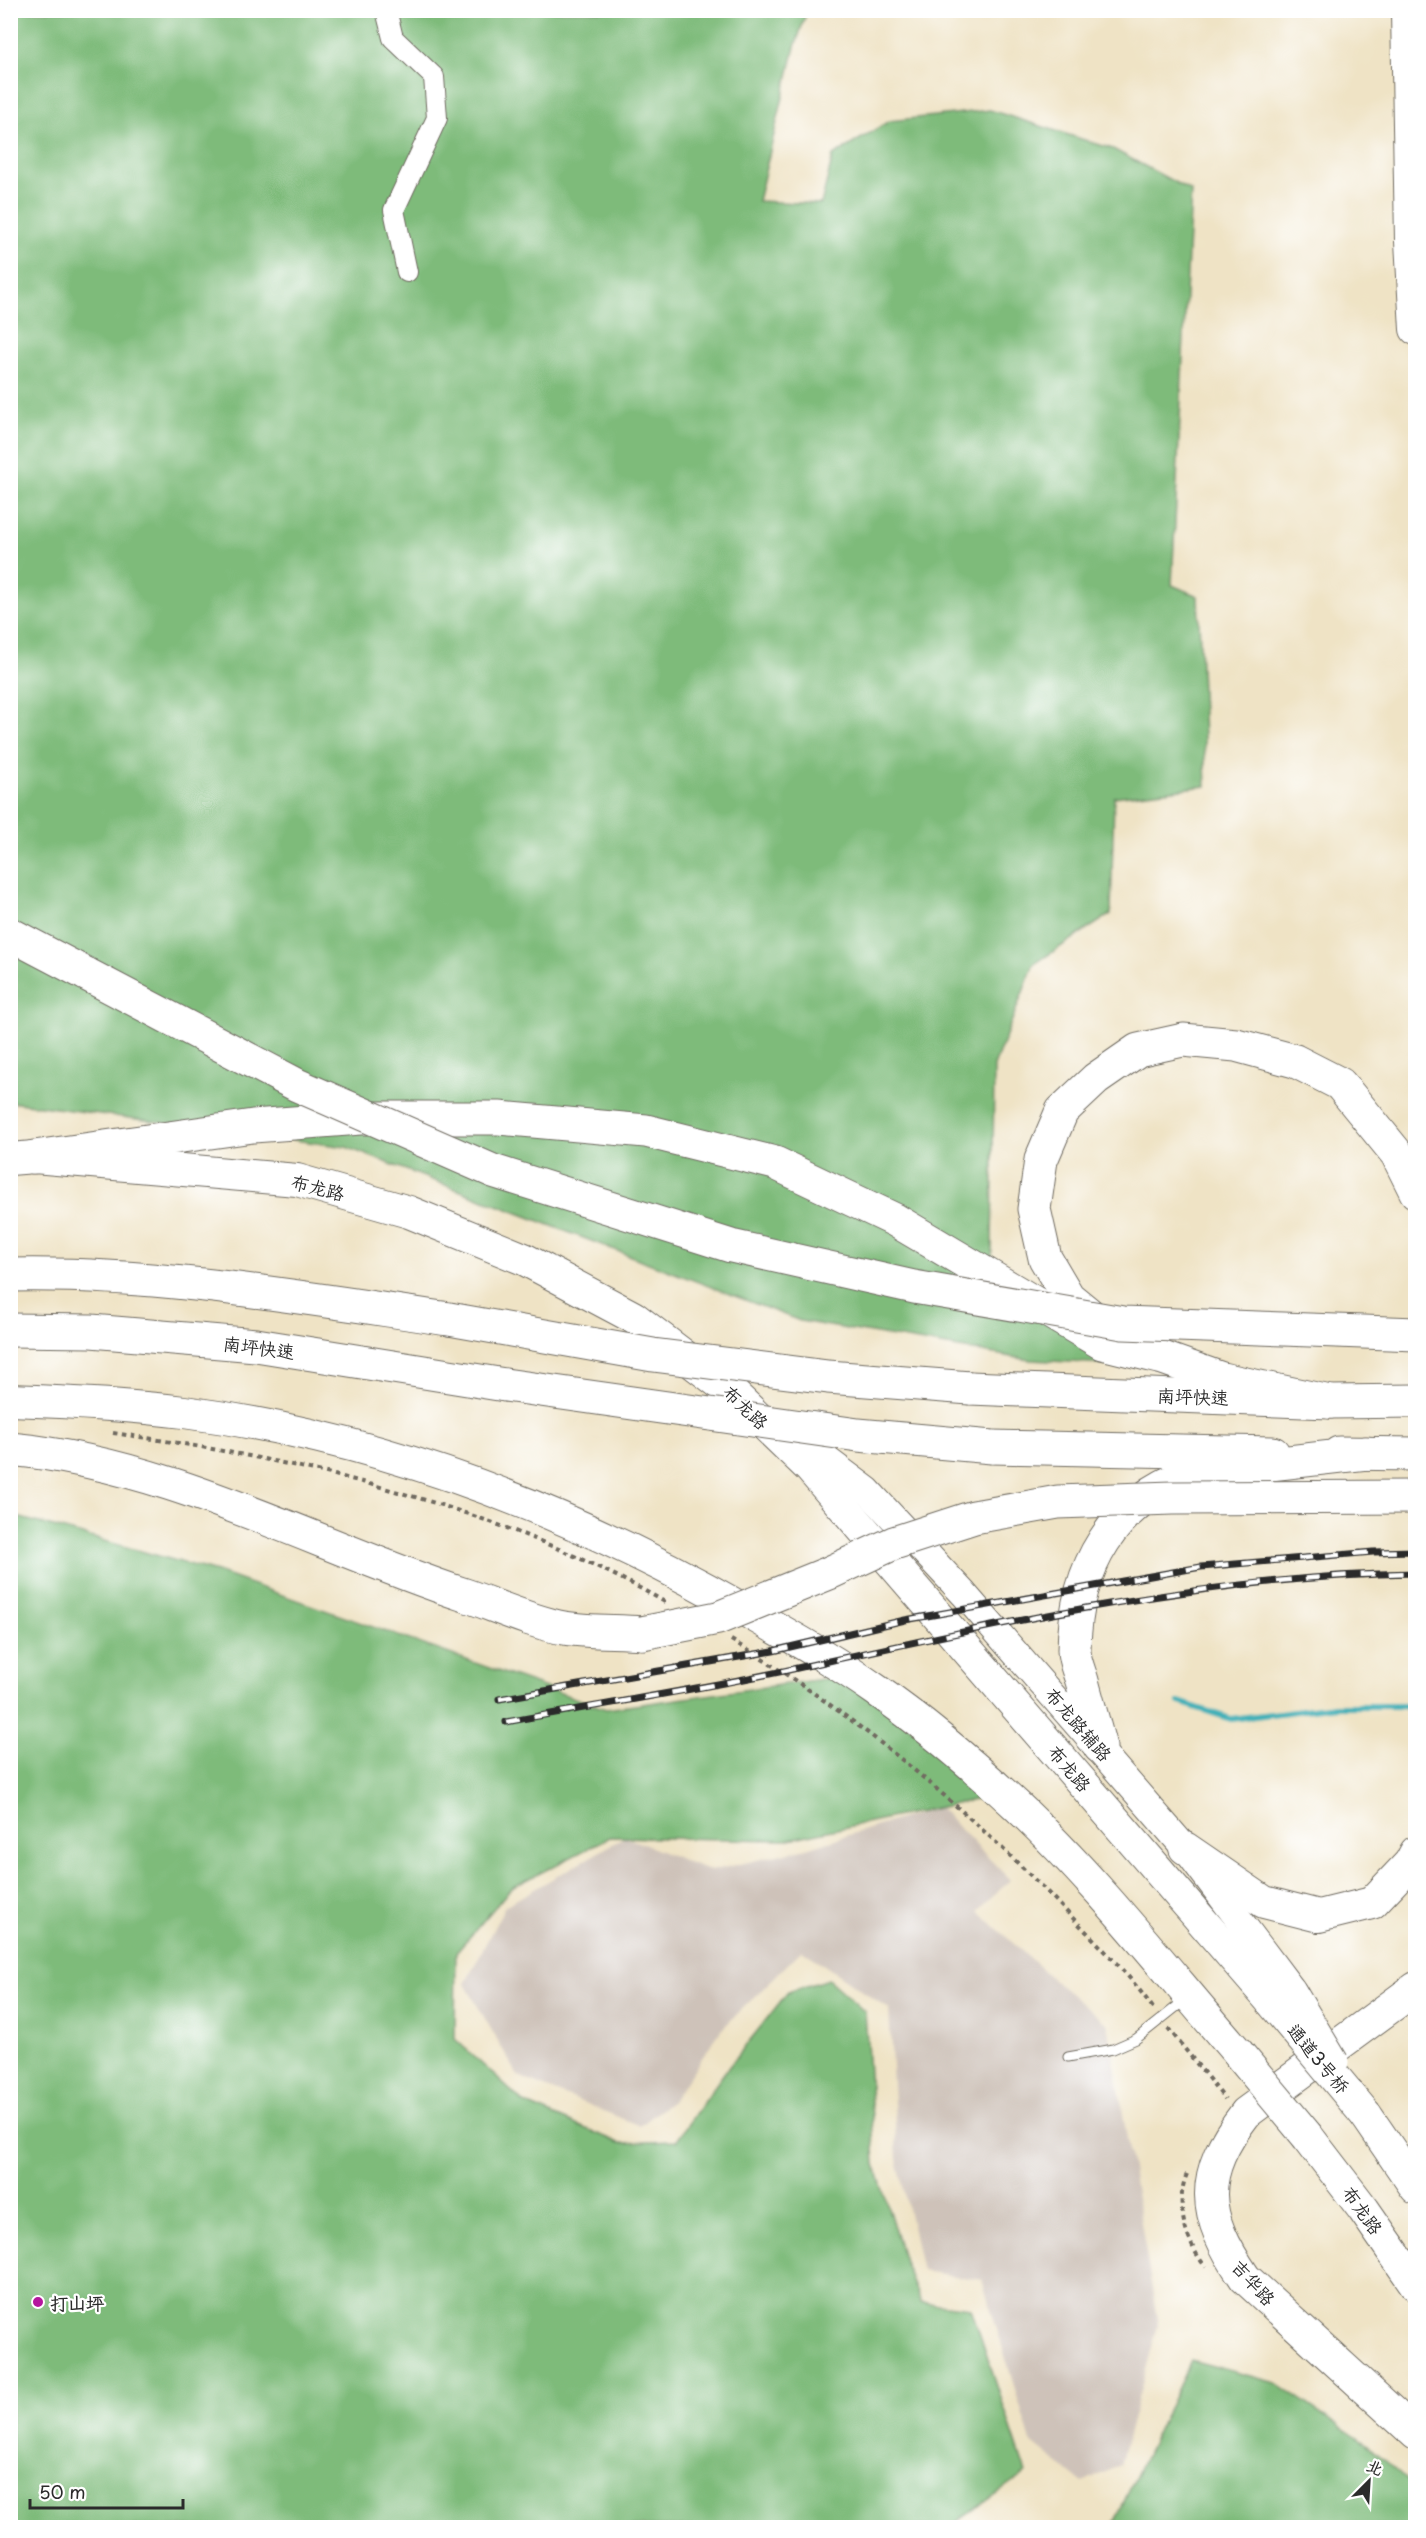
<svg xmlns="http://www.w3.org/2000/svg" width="1426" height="2538" font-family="'Playpen Sans','LXGW WenKai TC',sans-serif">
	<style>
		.industrial { fill: #cec2b9 }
		.forest { fill: #7ebb7a; stroke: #547352; stroke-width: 1.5 }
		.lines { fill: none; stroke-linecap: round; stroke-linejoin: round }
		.stream { stroke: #40b0b8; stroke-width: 6 }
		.service-casing { stroke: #706b61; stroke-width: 11 }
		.minor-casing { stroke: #706b61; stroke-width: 22 }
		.secondary-casing { stroke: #706b61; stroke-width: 29 }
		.primary-casing { stroke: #706b61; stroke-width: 34 }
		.trunk-casing { stroke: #706b61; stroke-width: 35 }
		.motorway-casing { stroke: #706b61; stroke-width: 35 }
		.path { stroke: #706b61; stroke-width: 4; stroke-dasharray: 4.5 4.5; stroke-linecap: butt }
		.service { stroke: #fff; stroke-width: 9 }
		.minor { stroke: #fff; stroke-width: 20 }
		.secondary { stroke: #fff; stroke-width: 27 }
		.primary { stroke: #fff; stroke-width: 32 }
		.trunk { stroke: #fff; stroke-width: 33 }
		.motorway { stroke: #fff; stroke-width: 33 }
		.rail-casing { stroke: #2b2b2b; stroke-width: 7 }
		.rail { stroke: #fff; stroke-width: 4.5; stroke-dasharray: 14; stroke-linecap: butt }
		.secondary-bridge-casing { stroke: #706b61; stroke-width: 29; stroke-linecap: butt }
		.primary-bridge-casing { stroke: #706b61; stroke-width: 34; stroke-linecap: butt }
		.trunk-bridge-casing { stroke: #706b61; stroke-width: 35; stroke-linecap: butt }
		.motorway-bridge-casing { stroke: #706b61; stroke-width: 35; stroke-linecap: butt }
		.secondary-bridge { stroke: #fff; stroke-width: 27 }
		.primary-bridge { stroke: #fff; stroke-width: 32 }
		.trunk-bridge { stroke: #fff; stroke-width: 33 }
		.motorway-bridge { stroke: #fff; stroke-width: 33 }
		.poi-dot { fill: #b5179e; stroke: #fff; stroke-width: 2 }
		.labels { text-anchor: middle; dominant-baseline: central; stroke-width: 4.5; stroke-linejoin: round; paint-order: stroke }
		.street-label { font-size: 18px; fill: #2b2b2b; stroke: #fff }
		.poi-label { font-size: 18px; font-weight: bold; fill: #2b2b2b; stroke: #fff; text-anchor: start }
	</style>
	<rect width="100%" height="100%" fill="#fff"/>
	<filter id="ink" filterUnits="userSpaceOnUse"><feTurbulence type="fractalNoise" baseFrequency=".0167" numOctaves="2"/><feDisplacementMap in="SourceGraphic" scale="12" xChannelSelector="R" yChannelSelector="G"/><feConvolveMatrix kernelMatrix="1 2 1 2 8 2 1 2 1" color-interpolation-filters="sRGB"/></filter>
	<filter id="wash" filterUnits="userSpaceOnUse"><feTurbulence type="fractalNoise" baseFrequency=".008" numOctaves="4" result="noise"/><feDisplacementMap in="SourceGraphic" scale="24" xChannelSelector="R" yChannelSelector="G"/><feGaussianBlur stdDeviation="1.35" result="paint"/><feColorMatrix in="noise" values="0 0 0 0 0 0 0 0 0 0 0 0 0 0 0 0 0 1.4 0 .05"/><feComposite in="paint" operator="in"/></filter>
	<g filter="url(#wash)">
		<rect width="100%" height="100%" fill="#efe3c5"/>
		<path class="industrial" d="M939,1807L1010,1880L978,1911L1050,1977L1108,2024L1158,2325L1120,2465L1083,2483L1031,2442L982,2280L922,2271L897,2159L889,2009L802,1950L722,2029L672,2101L640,2126L518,2076L465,1984L505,1906L625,1837L711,1871L807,1848Z"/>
		<g class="forest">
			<path d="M11,11H807L795,47L758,201L821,204L833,156L889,121L990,110L1113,149L1191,191L1172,585L1198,596L1206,786L1114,797L1111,914L1034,964L994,1066L992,1256L1125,1365L1030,1360L800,1321L346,1147L11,1102Z"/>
			<path d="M21,1518L217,1572L606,1709L851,1675L993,1796L785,1840L610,1837L511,1888L456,1953L455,2039L524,2103L620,2143L676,2141L724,2073L788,1992L828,1979L865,2012L875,2164L904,2261L921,2302L971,2308L1026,2473L950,2527H11L10,1519Z"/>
			<path d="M1191,2360L1276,2383L1368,2445L1415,2487V2527H1112Z"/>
		</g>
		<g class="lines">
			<path class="stream" d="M1179,1702L1231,1719L1336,1706H1416"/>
		</g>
	</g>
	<g filter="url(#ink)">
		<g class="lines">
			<g class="service-casing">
				<path id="service" d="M1068,2057L1113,2049L1136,2039L1185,2000"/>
			</g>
			<g class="minor-casing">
				<path id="minor" d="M386,10L393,38L434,77L437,118L394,210L407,272"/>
			</g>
			<g class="secondary-casing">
				<path id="secondary" d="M779,1424L867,1490L964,1594L1185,1848L1292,1990"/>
			</g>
			<g class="primary-casing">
				<g id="primary">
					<path d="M1407,10L1411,241L1416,329"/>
					<path d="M10,1159L34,1157L297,1180L409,1212L524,1259L633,1317L729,1390L810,1468L1272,2002"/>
					<path d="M10,1400C68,1402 127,1405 184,1412C383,1438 573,1512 746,1611C790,1636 835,1661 876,1690C925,1724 972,1764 1016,1805C1096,1880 1166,1970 1238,2053"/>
					<path d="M1185,1848L1264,1902L1319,1916L1372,1903L1410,1863L1416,1852"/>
					<path d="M1416,1988L1246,2113C1198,2175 1201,2214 1245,2278L1416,2434"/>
					<path d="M1366,2115L1416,2188"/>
					<path d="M1308,2137L1364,2210L1416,2285"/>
				</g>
			</g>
			<g class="trunk-casing">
				<g id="trunk">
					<path d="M10,1275C157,1272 303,1298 449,1319"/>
					<path d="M10,1330L91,1331L256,1345L505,1385"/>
					<path d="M970,1388L1330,1402L1416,1401"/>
					<path d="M992,1447L1273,1453"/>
					<path d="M1339,1453L1416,1454"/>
				</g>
			</g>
			<g class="motorway-casing">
				<g id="motorway">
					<path d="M10,934L88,975"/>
					<path d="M34,1157L253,1126L361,1118H499L646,1131L775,1163L895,1220L1102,1343L1163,1358L1222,1379L1330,1402"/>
					<path d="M1101,1324L1068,1297L1045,1258L1034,1209L1041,1160L1062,1111L1096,1079L1138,1050L1183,1040L1236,1045L1295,1061L1340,1084L1397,1154L1416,1192"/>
					<path d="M10,1449C171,1464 314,1545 465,1595C494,1605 534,1623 564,1628C589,1632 616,1631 642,1633"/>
					<path d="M1100,1747C1094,1725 1088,1703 1082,1681C1079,1671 1074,1660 1074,1650C1075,1567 1113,1501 1193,1473L1367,1453"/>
				</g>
			</g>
			<g class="path">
				<path d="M113,1433C302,1460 497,1506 665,1602"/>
				<path d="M731,1640C853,1712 962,1805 1061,1906C1093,1939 1126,1970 1153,2008"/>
				<path d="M1168,2028L1225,2099"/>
				<path d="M1187,2174C1174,2203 1186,2244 1206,2267"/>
			</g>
			<use href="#service" class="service"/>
			<use href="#minor" class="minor"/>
			<use href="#secondary" class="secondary"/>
			<use href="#primary" class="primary"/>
			<use href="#trunk" class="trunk"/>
			<use href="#motorway" class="motorway"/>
			<g class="rail-casing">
				<g id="rail">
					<path d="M499,1699L773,1651L905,1620L1201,1567L1373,1552L1416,1551"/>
					<path d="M506,1722C597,1705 689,1691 779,1672C988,1626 1201,1576 1416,1573"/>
				</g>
			</g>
			<use href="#rail" class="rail"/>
			<g class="secondary-bridge-casing">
				<path id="secondary-bridge" d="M1292,1990L1335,2062"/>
			</g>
			<g class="primary-bridge-casing">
				<g id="primary-bridge">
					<path d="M1272,2002L1366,2115"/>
					<path d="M1238,2053L1308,2137"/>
				</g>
			</g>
			<g class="trunk-bridge-casing">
				<g id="trunk-bridge">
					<path d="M449,1319L653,1355L828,1377L970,1388"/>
					<path d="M505,1385L858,1435L992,1447"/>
				</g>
			</g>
			<g class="motorway-bridge-casing">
				<g id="motorway-bridge">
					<path d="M88,975L297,1085L493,1171L731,1246L914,1287L1123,1323L1416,1334"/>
					<path d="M642,1633L718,1618L829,1573L894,1543L974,1517L1058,1502L1172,1498L1416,1497"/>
				</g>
			</g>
			<use href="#secondary-bridge" class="secondary-bridge"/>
			<use href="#primary-bridge" class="primary-bridge"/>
			<use href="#trunk-bridge" class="trunk-bridge"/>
			<use href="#motorway-bridge" class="motorway-bridge"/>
		</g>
	</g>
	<circle class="poi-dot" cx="38" cy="2302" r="6"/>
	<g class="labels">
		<g class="street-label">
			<text transform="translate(318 1187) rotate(14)">布龙路</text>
			<text transform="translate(259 1347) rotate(7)">南坪快速</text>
			<text transform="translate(1193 1396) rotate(2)">南坪快速</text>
			<text transform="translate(746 1407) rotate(43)">布龙路</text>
			<text transform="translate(1079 1724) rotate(49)">布龙路辅路</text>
			<text transform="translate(1070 1768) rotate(49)">布龙路</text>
			<text transform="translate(1319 2058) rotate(50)">通道3号桥</text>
			<text transform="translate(1363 2210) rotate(54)">布龙路</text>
			<text transform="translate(1254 2282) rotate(48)">吉华路</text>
		</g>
		<g class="poi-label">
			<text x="50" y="2302">打山坪</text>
		</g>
	</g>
	<rect width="1426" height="2538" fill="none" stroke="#fff" stroke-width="36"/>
	<g transform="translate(1369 2481) rotate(24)" stroke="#ffffff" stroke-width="4.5" paint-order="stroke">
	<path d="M0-4.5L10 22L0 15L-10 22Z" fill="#2b2b2b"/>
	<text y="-9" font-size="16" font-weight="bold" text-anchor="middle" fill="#2b2b2b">北</text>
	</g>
	<path d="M30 2499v9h153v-9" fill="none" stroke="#2b2b2b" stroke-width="3"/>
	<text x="39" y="2499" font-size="18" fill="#2b2b2b" stroke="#ffffff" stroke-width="4.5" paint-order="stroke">50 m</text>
</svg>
